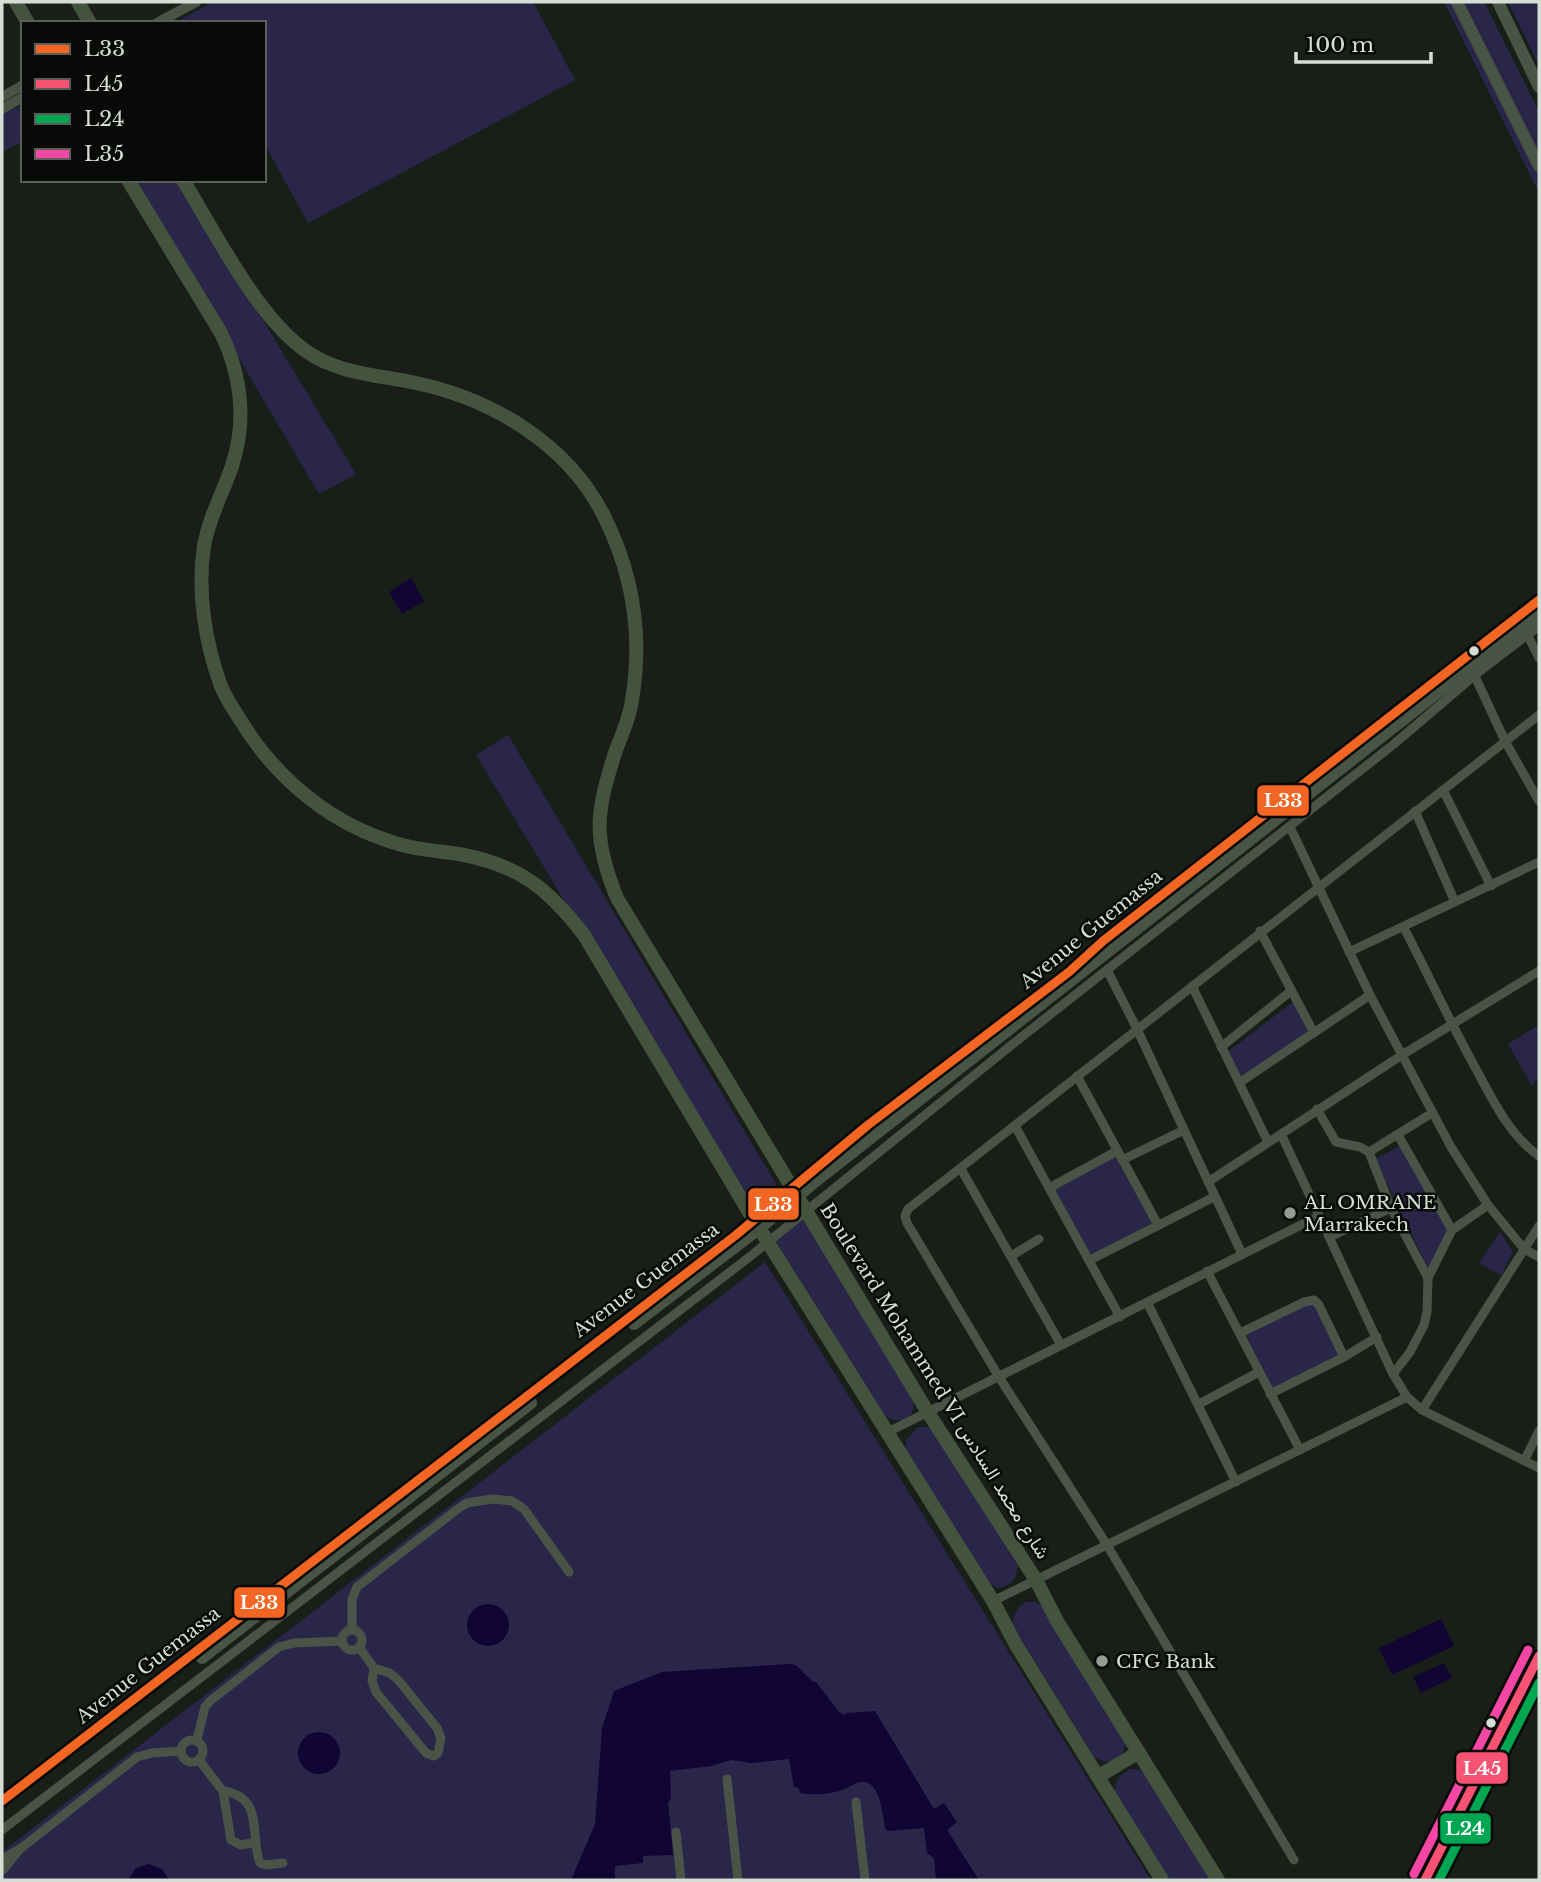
<svg xmlns="http://www.w3.org/2000/svg" width="1541" height="1882" font-family="'Libre Baskerville',Vazirmatn,serif">
	<style>
		.green { fill: #2a264a }
		.water { fill: #110533 }
		.lines { fill: none; stroke-linecap: round; stroke-linejoin: round }
		.minor { stroke: #4b5347; stroke-width: 9 }
		.tertiary { stroke: #4b5347; stroke-width: 10 }
		.secondary { stroke: #485444; stroke-width: 12 }
		.primary { stroke: #44533e; stroke-width: 14 }
		.bus-1-casing { stroke: #070a06; stroke-width: 14 }
		.bus-2-casing { stroke: #070a06; stroke-width: 14 }
		.bus-3-casing { stroke: #070a06; stroke-width: 14 }
		.bus-4-casing { stroke: #070a06; stroke-width: 14 }
		.bus-1 { stroke: #f26522; stroke-width: 9 }
		.bus-2 { stroke: #f65372; stroke-width: 9 }
		.bus-3 { stroke: #00a651; stroke-width: 9 }
		.bus-4 { stroke: #f346a5; stroke-width: 9 }
		.bus-dot { fill: #d7ddd5; stroke: #070a06; stroke-width: 2.5 }
		.poi-dot { fill: #959a93; stroke: #070a06; stroke-width: 2.5 }
		.labels { text-anchor: middle; dominant-baseline: central; stroke-width: 5; stroke-linejoin: round; paint-order: stroke }
		.street-label { font-size: 19px; fill: #d7ddd5; stroke: #070a06 }
		.poi-label { font-size: 19px; fill: #d7ddd5; stroke: #070a06; text-anchor: start }
		.line-badge { stroke: #070a06; stroke-width: 2.5 }
		.badge-label { font-size: 19px; text-anchor: middle; font-weight: bold; fill: #fff }
	</style>
	<rect width="100%" height="100%" fill="#1a1e19"/>
	<g class="green">
		<path d="M213,2H533L575,80L308,223L264,143V23H174Z"/>
		<path d="M1444,2H1484L1539,112V193Z"/>
		<path d="M1508,2H1539V65Z"/>
		<path d="M23,105V141L2,152V114Z"/>
		<path d="M134,180H178L356,474L319,494Z"/>
		<path d="M508,735L776,1184L775,1195L760,1206L751,1205L742,1193L476,755Z"/>
		<path d="M1293,1002L1311,1037L1241,1083L1226,1053Z"/>
		<path d="M1539,1025V1076L1532,1086L1508,1044Z"/>
		<path d="M1400,1146L1453,1232L1431,1274L1375,1159Z"/>
		<path d="M1115,1156L1152,1223L1091,1257L1054,1189Z"/>
		<path d="M806,1218L914,1398C915,1420 903,1425 884,1416L776,1241Z"/>
		<path d="M1500,1232L1513,1252L1501,1275L1479,1263Z"/>
		<path d="M765,1262L1151,1880H2V1852Z"/>
		<path d="M1314,1302L1342,1357L1273,1390L1245,1333Z"/>
		<path d="M918,1427H927L936,1431L1018,1566C1016,1580 1011,1586 997,1588L987,1582L906,1452V1440Z"/>
		<path d="M1026,1602H1036L1044,1608L1126,1739C1125,1758 1111,1767 1094,1757L1013,1626C1013,1614 1016,1609 1026,1602Z"/>
		<path d="M1130,1769H1137L1146,1773L1211,1880H1169L1115,1793C1115,1779 1119,1776 1130,1769Z"/>
	</g>
	<g class="water">
		<path d="M411,578L424,601L402,614L389,592Z"/>
		<circle cx="488" cy="1625" r="21"/>
		<path d="M1441,1619L1454,1646L1392,1675L1379,1648Z"/>
		<path d="M1444,1663L1452,1678L1421,1693L1413,1677Z"/>
		<path d="M789,1664L796,1665L813,1682H816L839,1712L845,1715L846,1713L875,1711L934,1809L944,1803L957,1822L947,1830L979,1880H936L934,1858L927,1853L924,1828L888,1831L885,1828C883,1816 880,1779 861,1782C856,1782 850,1787 845,1789C832,1794 815,1796 800,1793L799,1788L794,1787L789,1759L752,1763L731,1760L711,1766L670,1771L671,1798L668,1803L673,1855L643,1856V1863L615,1866V1880H571L595,1824L602,1728L614,1691L662,1672Z"/>
		<circle cx="319" cy="1753" r="21"/>
		<path d="M149,1864L162,1869L169,1880H128L136,1868Z"/>
	</g>
	<g class="lines">
		<g class="minor">
			<path d="M1526,632L1539,658"/>
			<path d="M1473,672L1505,741L1539,801"/>
			<path d="M1443,790L1491,886"/>
			<path d="M1415,811L1455,902"/>
			<path d="M1290,827L1370,995L1451,1147L1488,1205L1524,1249L1539,1257"/>
			<path d="M1404,928C1428,974 1450,1022 1476,1069C1493,1100 1509,1135 1539,1156"/>
			<path d="M1260,931L1314,1033"/>
			<path d="M1349,952L1539,862"/>
			<path d="M1107,970L1137,1029L1242,1254"/>
			<path d="M1192,986L1268,1142"/>
			<path d="M1221,1047L1291,991"/>
			<path d="M1077,1076L1158,1225"/>
			<path d="M1239,1083L1370,995"/>
			<path d="M1317,1109L1336,1142L1360,1147L1369,1152L1391,1208L1428,1278"/>
			<path d="M1015,1126L1120,1317"/>
			<path d="M1281,1134L1393,1374L1407,1397L1422,1410L1539,1468"/>
			<path d="M1398,1135L1452,1230"/>
			<path d="M1369,1152L1432,1113"/>
			<path d="M1122,1160L1184,1130"/>
			<path d="M961,1169L1061,1345"/>
			<path d="M1208,1182L1402,1055L1539,971"/>
			<path d="M1049,1188L1117,1151"/>
			<path d="M1330,1237L1391,1208"/>
			<path d="M1011,1256L1039,1239"/>
			<path d="M1090,1260L1214,1197"/>
			<path d="M1207,1271L1300,1450"/>
			<path d="M1148,1304L1236,1482"/>
			<path d="M1240,1333L1304,1302L1314,1300L1319,1305L1344,1357"/>
			<path d="M1393,1374L1410,1352L1424,1325L1427,1312L1428,1278L1452,1230L1488,1205"/>
			<path d="M1270,1394L1344,1357L1377,1337"/>
			<path d="M1199,1404L1259,1372"/>
			<path d="M1422,1410L1539,1226"/>
			<path d="M886,1433L1319,1216"/>
			<path d="M1524,1461L1539,1431"/>
			<path d="M993,1601L1407,1397"/>
			<circle cx="352" cy="1640" r="10"/>
			<path d="M352,1630V1599L357,1587L459,1508L467,1503L492,1499L512,1501L524,1509L569,1572"/>
			<path d="M359,1647L374,1668L390,1673L399,1681L437,1728L441,1738L438,1753L434,1756L426,1753L376,1692L372,1681L374,1668"/>
			<circle cx="192" cy="1751" r="11"/>
			<path d="M197,1740L205,1707L210,1701L279,1647L294,1643L342,1641"/>
			<path d="M199,1760L223,1791L231,1840L241,1845L256,1842"/>
			<path d="M727,1779L738,1880"/>
			<path d="M223,1791C265,1797 249,1834 260,1863L266,1865L283,1863"/>
			<path d="M856,1802L865,1880"/>
			<path d="M2,1830L752,1255L1014,1043L1394,744L1475,675L1539,626"/>
			<path d="M676,1832L681,1880"/>
			<path d="M20,1849L137,1757L152,1753L181,1751"/>
			<path d="M2,1859L20,1849L3,1870"/>
			<path d="M1294,1860L1107,1545L999,1377L907,1223L905,1216L908,1209L1539,715"/>
		</g>
		<g class="tertiary">
			<path d="M157,23L196,2"/>
			<path d="M2,97L23,85"/>
			<path d="M2,109L23,97"/>
		</g>
		<g class="secondary">
			<path d="M1457,2L1539,166"/>
			<path d="M1498,2L1539,87"/>
			<path d="M634,1324L760,1228L816,1181L1539,613"/>
			<path d="M202,1658L531,1403"/>
			<path d="M2,1801L736,1235L868,1125L1069,972L1103,941L1539,600"/>
			<path d="M1425,1880L1539,1656"/>
		</g>
		<g class="primary">
			<path d="M16,2L28,23"/>
			<path d="M78,2L90,23"/>
			<path d="M128,180L221,333C241,375 247,420 232,466C223,493 209,517 204,546C197,591 205,643 221,686C225,697 233,708 239,718C276,779 332,826 402,845C420,850 440,851 459,854C519,865 548,888 584,935L749,1212L993,1601L1016,1645L1162,1880"/>
			<path d="M183,180C215,232 257,317 306,351C338,374 379,375 416,383C492,399 568,444 604,516C633,574 643,635 632,700C630,717 622,734 616,750C596,812 592,837 617,898L927,1411L1036,1580L1057,1621L1218,1880"/>
			<path d="M1099,1776L1139,1752"/>
		</g>
		<g class="bus-1-casing">
			<path id="bus-1" d="M2,1801L736,1235L868,1125L1069,972L1103,941L1539,600"/>
		</g>
		<g class="bus-2-casing">
			<path id="bus-2" d="M1425,1880L1539,1656"/>
		</g>
		<g class="bus-3-casing">
			<path id="bus-3" d="M1439,1880L1539,1683"/>
		</g>
		<g class="bus-4-casing">
			<path id="bus-4" d="M1414,1874L1528,1650"/>
		</g>
		<use href="#bus-1" class="bus-1"/>
		<use href="#bus-2" class="bus-2"/>
		<use href="#bus-3" class="bus-3"/>
		<use href="#bus-4" class="bus-4"/>
	</g>
	<g class="bus-dot">
		<circle cx="1474" cy="651" r="6"/>
		<circle cx="1491" cy="1723" r="6"/>
	</g>
	<g class="poi-dot">
		<circle cx="1290" cy="1213" r="7"/>
		<circle cx="1102" cy="1661" r="7"/>
	</g>
	<g class="labels">
		<g class="street-label">
			<text transform="translate(1091 929) rotate(-39)">Avenue Guemassa</text>
			<text transform="translate(646 1280) rotate(-37)">Avenue Guemassa</text>
			<text transform="translate(935 1381) rotate(58)">Boulevard Mohammed VI شارع محمد السادس</text>
			<text transform="translate(148 1665) rotate(-38)">Avenue Guemassa</text>
		</g>
		<g class="poi-label">
			<text x="1304" y="1202">AL OMRANE<tspan x="1304" dy="22">Marrakech</tspan></text>
			<text x="1116" y="1661">CFG Bank</text>
		</g>
	</g>
	<g class="line-badge">
		<rect x="1256" y="784" width="54" height="33" rx="7" fill="#f26522"/>
		<rect x="747" y="1187" width="53" height="34" rx="7" fill="#f26522"/>
		<rect x="233" y="1586" width="53" height="33" rx="7" fill="#f26522"/>
		<rect x="1455" y="1751" width="54" height="34" rx="7" fill="#f65372"/>
		<rect x="1439" y="1812" width="53" height="33" rx="7" fill="#00a651"/>
	</g>
	<g class="badge-label">
		<text x="1283" y="807">L33</text>
		<text x="773" y="1211">L33</text>
		<text x="259" y="1609">L33</text>
		<text x="1482" y="1775">L45</text>
		<text x="1465" y="1835">L24</text>
	</g>
	<rect width="1541" height="1882" fill="none" stroke="#d7ddd5" stroke-width="7"/>
	<rect x="21" y="21" width="245" height="161" fill="#070a06" stroke="#5a5e59" stroke-width="2"/>
	<rect x="35" y="44" width="35" height="10" fill="#f26522" stroke="#5a5e59" stroke-width="2"/>
	<text x="84" y="56" font-size="21" fill="#d7ddd5">L33</text>
	<rect x="35" y="79" width="35" height="10" fill="#f65372" stroke="#5a5e59" stroke-width="2"/>
	<text x="84" y="91" font-size="21" fill="#d7ddd5">L45</text>
	<rect x="35" y="114" width="35" height="10" fill="#00a651" stroke="#5a5e59" stroke-width="2"/>
	<text x="84" y="126" font-size="21" fill="#d7ddd5">L24</text>
	<rect x="35" y="149" width="35" height="10" fill="#f346a5" stroke="#5a5e59" stroke-width="2"/>
	<text x="84" y="161" font-size="21" fill="#d7ddd5">L35</text>
	<path d="M1296 52v10h135v-10" fill="none" stroke="#d7ddd5" stroke-width="3.5"/>
	<text x="1306" y="52" font-size="21" fill="#d7ddd5" stroke="#070a06" stroke-width="5" paint-order="stroke">100 m</text>
</svg>
